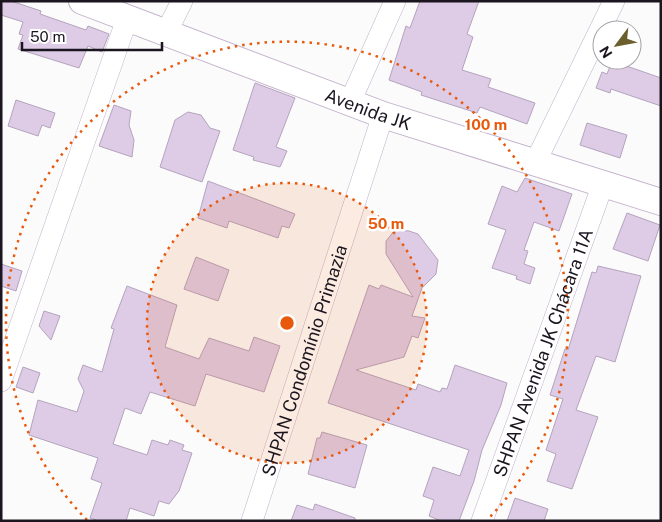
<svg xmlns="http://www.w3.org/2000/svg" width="662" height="522" font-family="'Public Sans',sans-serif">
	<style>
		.building { fill: #decce7; stroke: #b4a3bd }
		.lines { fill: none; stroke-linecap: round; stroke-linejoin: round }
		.minor-casing { stroke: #c2b1cb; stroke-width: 22 }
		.tertiary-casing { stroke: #c2b1cb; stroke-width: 28 }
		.minor { stroke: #fff; stroke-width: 21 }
		.tertiary { stroke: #fff; stroke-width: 26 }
		.ring { fill: none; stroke: #e8590c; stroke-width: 2.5; stroke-dasharray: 2.5 5 }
		.labels { text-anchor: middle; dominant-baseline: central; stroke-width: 5; stroke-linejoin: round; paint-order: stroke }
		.street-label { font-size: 18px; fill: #1b151f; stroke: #fff }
		.centre { fill: #e8590c; stroke: #fff; stroke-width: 2.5 }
		.ring-label { font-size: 15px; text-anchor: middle; font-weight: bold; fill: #e8590c; stroke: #fff; stroke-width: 5; stroke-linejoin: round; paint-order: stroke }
	</style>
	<rect width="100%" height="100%" fill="#fbfbfb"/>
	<g class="building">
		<path d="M1,1H11L41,11L40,14L86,30L88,26L109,34L102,52L88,46L79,68L18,49L23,35L19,34L23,22L1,15Z"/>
		<path d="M420,1H479L467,34L473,37L462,70L491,79L488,87L535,103L527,124L480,107L477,113L421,95L422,92L389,80L406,26L410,28Z"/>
		<path d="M612,61L661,78V106L611,89L610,93L596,88L602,72L607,74Z"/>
		<path d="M255,83L295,98L276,147L287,151L280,167L253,160L254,157L233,150Z"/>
		<path d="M16,100L55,113L50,128L42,125L38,136L8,126Z"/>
		<path d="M114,105L131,111L129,125L134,140L132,157L99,146Z"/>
		<path d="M188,112L201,115L210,128L220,131L202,182L160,167L175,120Z"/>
		<path d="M587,123L627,135L620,158L580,145Z"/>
		<path d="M525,178L572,194L559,231L534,222L524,250L528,251L524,264L535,268L530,284L516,279L517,276L492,268L506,230L488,224L502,186L517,192Z"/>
		<path d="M208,181L295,214L289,228L282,226L278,238L229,221L227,228L198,218Z"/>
		<path d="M627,213L660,225L648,261L613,249Z"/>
		<path d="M395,230L409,231L418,234L438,260L436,274L422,288L412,316L425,318L418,338L412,336L404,357L356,370L416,390L418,384L440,392L442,388L447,389L455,365L507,383L501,405L482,450L474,481L459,521H441L429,516L434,500L423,496L433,467L460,476L469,450L328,403L369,285L379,289L381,285L413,297L386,254V241Z"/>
		<path d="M196,257L229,270L218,301L184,289Z"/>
		<path d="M1,264L22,271L16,291L1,286Z"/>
		<path d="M598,266L641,276L615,362L596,356L576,410L598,417L572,489L547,481L556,454L546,450L563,399L550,395L565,349L568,350L592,272L596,273Z"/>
		<path d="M127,286L177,305L165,347L199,359L209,338L249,351L254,337L280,346L264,392L206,374L195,406L150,392L141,414L125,408L113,444L147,455L152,440L168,445L170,440L184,445L182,450L192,453L179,491L169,504L159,501L154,516L130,508L126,521H99L90,518L102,483L91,479L98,458L29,435L38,400L77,412L84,391L78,379L83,365L102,372L114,329L111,328Z"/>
		<path d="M44,311L60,316L51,340L39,326Z"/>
		<path d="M23,367L40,373L33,393L16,387Z"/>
		<path d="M322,432L367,445L355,488L308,474L317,438H320Z"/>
		<path d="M515,498L548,509L544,521H507Z"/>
		<path d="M315,504L355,518V521H291L297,505L313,510Z"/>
	</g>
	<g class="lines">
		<g class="minor-casing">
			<g id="minor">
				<path d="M166,33L182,1"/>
				<path d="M350,102L395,1"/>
				<path d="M535,163L614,1"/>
				<path d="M1,381L127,19"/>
				<path id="s1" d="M252,521L383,115"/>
				<path id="s2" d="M482,521L603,184"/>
			</g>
		</g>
		<g class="tertiary-casing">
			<g id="tertiary">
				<path id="s3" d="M82,1L383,115L661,202"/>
			</g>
		</g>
		<use href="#minor" class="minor"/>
		<use href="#tertiary" class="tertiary"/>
	</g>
	<circle cx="287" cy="323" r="140" fill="#e8590c" fill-opacity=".12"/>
	<g class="ring">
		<circle cx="287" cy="323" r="140"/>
		<path d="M87 520A281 281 0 1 1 487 520"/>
	</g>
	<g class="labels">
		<g class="street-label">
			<text stroke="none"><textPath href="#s3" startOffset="306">Avenida JK</textPath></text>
			<text stroke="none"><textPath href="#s2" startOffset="179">SHPAN Avenida JK Chácara 11A</textPath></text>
			<text stroke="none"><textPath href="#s1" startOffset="169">SHPAN Condomínio Primazia</textPath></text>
		</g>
	</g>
	<circle cx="287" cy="323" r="8" class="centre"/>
	<g class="ring-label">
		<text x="486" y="130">100 m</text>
		<text x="386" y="229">50 m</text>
	</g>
	<rect width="662" height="522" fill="none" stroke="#1b151f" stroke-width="5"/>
	<g transform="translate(617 45) rotate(238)"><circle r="24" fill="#ffffff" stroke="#a4a1a5"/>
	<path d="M0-4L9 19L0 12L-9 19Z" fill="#6b602d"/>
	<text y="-8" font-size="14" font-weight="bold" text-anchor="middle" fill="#1b151f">N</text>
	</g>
	<path d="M22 42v8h140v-8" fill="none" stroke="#1b151f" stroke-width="2.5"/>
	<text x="30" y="42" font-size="15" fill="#1b151f" stroke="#ffffff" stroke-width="4" paint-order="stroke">50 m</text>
</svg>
